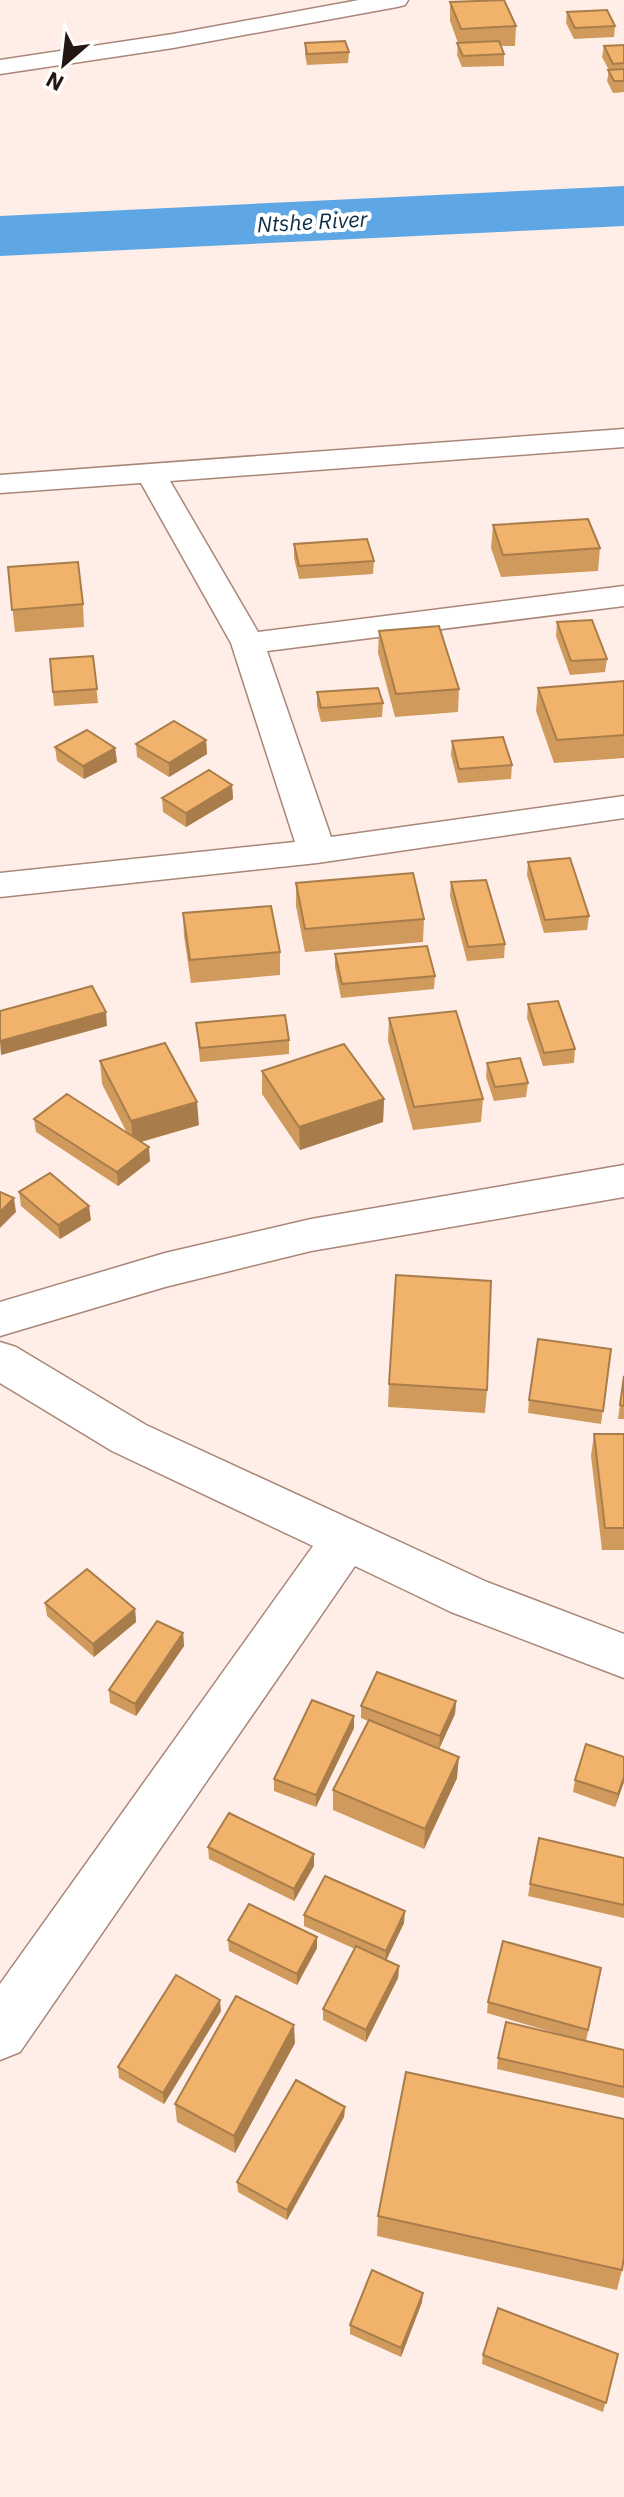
<svg xmlns="http://www.w3.org/2000/svg" width="624" height="2497" font-family="'IBM Plex Sans',sans-serif">
	<style>
		.lines { fill: none; stroke-linecap: round; stroke-linejoin: round }
		.river { fill: #5ea7e4; fill-rule: evenodd }
		.minor-casing { stroke: #aa8678; stroke-width: 3 }
		.minor { fill: #fff; fill-rule: evenodd }
		.wall { fill: #cf9a5c }
		.shaded-wall { fill: #a97d4b }
		.building { fill: #f1b36b; stroke: #a97d4b; stroke-width: 2 }
		.labels { text-anchor: middle; dominant-baseline: central; stroke-width: 8; stroke-linejoin: round; paint-order: stroke }
		.far-water-label { font-size: 22px; font-style: italic; fill: #0c2b44; stroke: #fff }
	</style>
	<rect width="100%" height="100%" fill="#feeee7"/>
	<g class="lines">
		<path class="river" d="M624,186V226L0,256V216Z"/>
		<g class="minor-casing">
			<g id="minor">
				<path d="M359,0H408L405,5L397,7L173,48L0,74V60L173,34Z"/>
				<path d="M624,429V447L170,481L258,632L624,586V606L267,651L331,837L624,796V818L317,863L0,897V873L295,842L231,643L141,483L0,493V475Z"/>
				<path d="M624,1165V1197L311,1251L165,1287L0,1336V1302L165,1253L311,1219Z"/>
				<path d="M0,1342L16,1347L146,1425L487,1582L624,1634V1678L451,1612L355,1566L20,2052L0,2060V1984L313,1546L112,1451L0,1383Z"/>
			</g>
		</g>
		<use href="#minor" class="minor"/>
	</g>
	<g class="wall">
		<path d="M450,2L516,26L515,46H501L504,54V66L462,67L457,55L458,43L450,21Z"/>
		<path d="M567,12L615,26L614,37L574,39L566,23Z"/>
		<path d="M305,43L349,52L348,63L307,65L305,55Z"/>
		<path d="M624,45V92L613,93L607,81L609,70L602,57L604,46Z"/>
		<path d="M493,525L600,548L598,571L501,577L491,548Z"/>
		<path d="M294,544L374,561L373,574L299,579L294,558Z"/>
		<path d="M8,567L83,604L84,627L15,632Z"/>
		<path d="M557,622L607,659L605,672L570,675L556,636Z"/>
		<path d="M379,631L459,689L458,712L395,717L378,653Z"/>
		<path d="M93,656L98,703L54,706L50,659Z"/>
		<path d="M624,681V758L554,763L536,711L538,688Z"/>
		<path d="M317,692L383,703L382,717L321,722L317,706Z"/>
		<path d="M206,740L207,754L169,777L137,757L136,744Z"/>
		<path d="M452,741L512,765L511,779L458,783L451,755Z"/>
		<path d="M55,747L115,748L117,762L84,779L57,761Z"/>
		<path d="M232,785L233,799L186,827L163,812L162,798Z"/>
		<path d="M528,862L589,916L587,930L544,933L527,875Z"/>
		<path d="M451,882L505,944L504,958L467,961L450,896Z"/>
		<path d="M296,883L424,919L423,942L305,952L296,906Z"/>
		<path d="M183,913L280,952V975L191,983L184,936Z"/>
		<path d="M335,954L435,976L434,989L341,998L335,967Z"/>
		<path d="M528,1004L575,1049L574,1063L543,1066L527,1018Z"/>
		<path d="M389,1018L483,1099L481,1122L413,1130L388,1041Z"/>
		<path d="M196,1023L289,1040V1054L200,1062Z"/>
		<path d="M100,1061L199,1125L141,1142L150,1161L118,1186L36,1132L34,1119L127,1133L102,1084Z"/>
		<path d="M487,1063L528,1083L526,1097L494,1101L486,1077Z"/>
		<path d="M262,1071L384,1099L383,1122L300,1150L262,1094Z"/>
		<path d="M19,1192L91,1220L60,1239L21,1206Z"/>
		<path d="M611,1349L601,1424L528,1413L529,1400Z"/>
		<path d="M624,1374V1419H618Z"/>
		<path d="M389,1384L487,1390L485,1413L388,1407Z"/>
		<path d="M594,1434H624V1550H602L591,1456Z"/>
		<path d="M45,1603L135,1609L136,1622L94,1657L47,1616Z"/>
		<path d="M183,1633L184,1646L136,1716L110,1703L109,1690Z"/>
		<path d="M456,1701L455,1714L439,1749L457,1778L424,1849L333,1810V1790L368,1721L361,1718V1706Z"/>
		<path d="M354,1728L316,1807L274,1791V1779Z"/>
		<path d="M575,1780L624,1782L615,1807L573,1792Z"/>
		<path d="M208,1847L314,1866L294,1901L209,1859Z"/>
		<path d="M624,1858V1918L528,1896L530,1884Z"/>
		<path d="M304,1915L404,1923L386,1960L399,1966L398,1978L366,2042L323,2020V2009L355,1949L304,1926Z"/>
		<path d="M228,1940L317,1948L297,1985L229,1951Z"/>
		<path d="M601,1968L586,2041L624,2050V2098L497,2069L498,2058L583,2041L487,2013L488,2002Z"/>
		<path d="M221,2011L164,2104L119,2078L118,2067Z"/>
		<path d="M295,2043L235,2153L177,2122L175,2104Z"/>
		<path d="M345,2107L344,2117L287,2220L238,2192L237,2182Z"/>
		<path d="M378,2216L622,2270L617,2290L377,2236Z"/>
		<path d="M422,2302L401,2357L350,2334V2325Z"/>
		<path d="M618,2354L603,2412L482,2364L483,2355Z"/>
	</g>
	<g class="shaded-wall">
		<path d="M206,740L207,754L169,777V763Z"/>
		<path d="M115,748L117,762L84,779L83,766Z"/>
		<path d="M232,785L233,799L186,827V813Z"/>
		<path d="M106,1012L107,1026L1,1055L0,1041Z"/>
		<path d="M384,1099L383,1122L300,1150L299,1127Z"/>
		<path d="M197,1102L199,1125L133,1144L131,1121Z"/>
		<path d="M149,1147L150,1161L118,1186L117,1172Z"/>
		<path d="M14,1198L16,1212L0,1228V1212Z"/>
		<path d="M89,1206L91,1220L60,1239L58,1225Z"/>
		<path d="M135,1609L136,1622L94,1657L93,1644Z"/>
		<path d="M183,1633L184,1646L136,1716L135,1704Z"/>
		<path d="M456,1701L455,1714L439,1749L440,1736Z"/>
		<path d="M354,1716V1728L316,1807V1795Z"/>
		<path d="M459,1757L457,1778L424,1849L425,1829Z"/>
		<path d="M624,1777V1782L615,1807L618,1794Z"/>
		<path d="M314,1854V1866L294,1901V1889Z"/>
		<path d="M405,1911L404,1923L385,1963L386,1951Z"/>
		<path d="M317,1937V1948L297,1985V1974Z"/>
		<path d="M399,1966L398,1978L366,2042V2030Z"/>
		<path d="M220,2000L221,2011L164,2104L163,2093Z"/>
		<path d="M294,2025L295,2043L235,2153L234,2136Z"/>
		<path d="M345,2107L344,2117L287,2220V2210Z"/>
		<path d="M423,2293L422,2302L401,2357V2348Z"/>
	</g>
	<g class="building">
		<path d="M504,0L516,26L461,29L450,2Z"/>
		<path d="M607,10L615,26L575,28L567,12Z"/>
		<path d="M345,41L349,52L307,54L305,43Z"/>
		<path d="M499,41L504,54L463,56L457,43Z"/>
		<path d="M624,45V63L613,64L604,46Z"/>
		<path d="M624,69V81H614L608,70Z"/>
		<path d="M588,519L600,548L503,555L493,525Z"/>
		<path d="M367,539L374,561L299,566L294,544Z"/>
		<path d="M78,562L83,604L12,610L8,567Z"/>
		<path d="M592,620L607,659L571,661L557,622Z"/>
		<path d="M439,626L459,689L396,694L379,631Z"/>
		<path d="M93,656L97,689L53,692L50,659Z"/>
		<path d="M624,681V735L557,740L538,688Z"/>
		<path d="M378,688L383,703L321,708L317,692Z"/>
		<path d="M174,721L206,740L169,763L136,744Z"/>
		<path d="M87,730L115,748L83,766L55,747Z"/>
		<path d="M503,737L512,765L459,769L452,741Z"/>
		<path d="M209,770L232,785L186,813L162,798Z"/>
		<path d="M570,858L589,916L545,920L528,862Z"/>
		<path d="M413,873L424,919L305,929L296,883Z"/>
		<path d="M486,880L505,944L468,947L451,882Z"/>
		<path d="M271,906L280,952L190,960L183,913Z"/>
		<path d="M427,946L435,976L342,984L335,954Z"/>
		<path d="M92,986L106,1012L0,1041V1011Z"/>
		<path d="M558,1001L575,1049L544,1053L528,1004Z"/>
		<path d="M456,1011L483,1099L414,1107L389,1018Z"/>
		<path d="M285,1015L289,1040L200,1048L196,1023Z"/>
		<path d="M165,1043L197,1102L131,1121L100,1061Z"/>
		<path d="M344,1044L384,1099L299,1127L262,1071Z"/>
		<path d="M520,1058L528,1083L495,1087L487,1063Z"/>
		<path d="M67,1094L149,1147L117,1172L34,1119Z"/>
		<path d="M50,1173L89,1206L58,1225L19,1192Z"/>
		<path d="M0,1192L14,1198L0,1212Z"/>
		<path d="M396,1275L491,1281L487,1390L389,1384Z"/>
		<path d="M538,1339L611,1349L603,1411L529,1400Z"/>
		<path d="M624,1376V1406L620,1405Z"/>
		<path d="M594,1434H624V1528H605Z"/>
		<path d="M87,1569L135,1609L93,1644L45,1603Z"/>
		<path d="M157,1621L183,1633L135,1704L109,1690Z"/>
		<path d="M377,1672L456,1701L440,1736L361,1706Z"/>
		<path d="M312,1700L354,1716L316,1795L274,1779Z"/>
		<path d="M369,1720L459,1757L425,1829L333,1790Z"/>
		<path d="M586,1744L624,1757V1777L618,1794L575,1780Z"/>
		<path d="M229,1813L314,1854L294,1889L208,1847Z"/>
		<path d="M539,1838L624,1858V1905L530,1884Z"/>
		<path d="M325,1876L405,1911L386,1951L304,1915Z"/>
		<path d="M249,1904L317,1937L297,1974L228,1940Z"/>
		<path d="M503,1941L601,1968L588,2030L488,2002Z"/>
		<path d="M356,1946L399,1966L366,2030L323,2009Z"/>
		<path d="M176,1975L220,2000L163,2093L118,2067Z"/>
		<path d="M236,1996L294,2025L234,2136L175,2104Z"/>
		<path d="M506,2022L624,2050V2087L498,2058Z"/>
		<path d="M406,2072L624,2119V2257L622,2270L378,2216Z"/>
		<path d="M296,2080L345,2107L287,2210L237,2182Z"/>
		<path d="M372,2270L423,2293L401,2348L350,2325Z"/>
		<path d="M498,2308L618,2354L606,2403L483,2355Z"/>
	</g>
	<g class="labels">
		<g class="far-water-label">
			<text transform="translate(312 221) rotate(-3)">Ntshe River</text>
		</g>
	</g>
	<g transform="translate(64 64) rotate(208)" stroke="#ffffff" stroke-width="6" paint-order="stroke">
	<path d="M0-6L14 30L0 20L-14 30Z" fill="#241611"/>
	<text y="-12" font-size="22" font-weight="bold" text-anchor="middle" fill="#241611">N</text>
	</g>
</svg>
